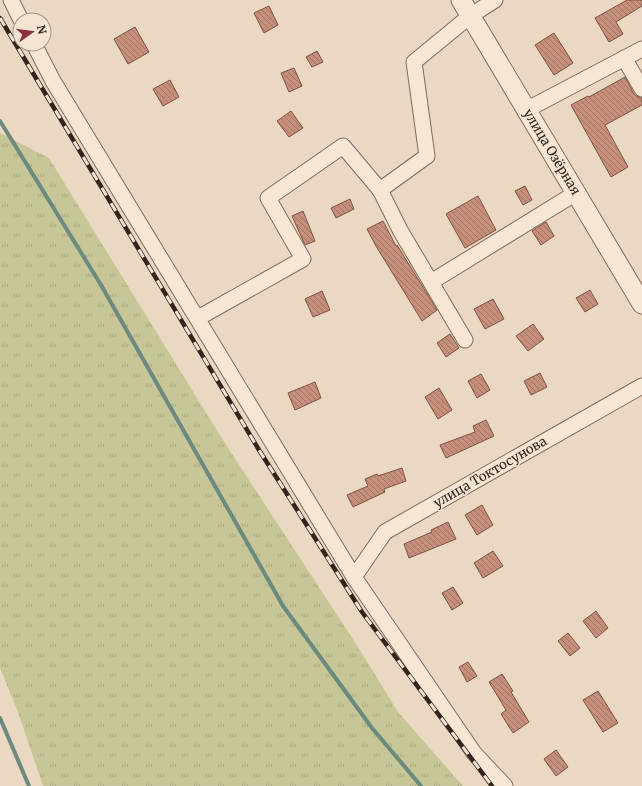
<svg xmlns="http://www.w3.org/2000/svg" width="642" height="786" font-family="Merriweather,serif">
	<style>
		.grass { fill: url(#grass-tufts) }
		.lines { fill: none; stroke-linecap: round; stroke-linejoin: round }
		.stream { stroke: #6c8a7e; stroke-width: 4 }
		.building { fill: url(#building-back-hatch); stroke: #805242 }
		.minor-casing { stroke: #836a5b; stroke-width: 17 }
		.tertiary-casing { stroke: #836a5b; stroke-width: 21 }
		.minor { stroke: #f6e7d4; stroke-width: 15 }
		.tertiary { stroke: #f6e7d4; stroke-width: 19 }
		.rail-casing { stroke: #33251e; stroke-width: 4.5 }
		.rail { stroke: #f2e4d1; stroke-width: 3; stroke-dasharray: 9; stroke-linecap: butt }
		.labels { text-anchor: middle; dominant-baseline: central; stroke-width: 3; stroke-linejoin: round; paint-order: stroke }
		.street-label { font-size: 13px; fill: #33251e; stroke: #f2e4d1 }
	</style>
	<defs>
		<pattern id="grass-tufts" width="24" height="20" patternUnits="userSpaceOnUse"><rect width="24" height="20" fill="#c7c697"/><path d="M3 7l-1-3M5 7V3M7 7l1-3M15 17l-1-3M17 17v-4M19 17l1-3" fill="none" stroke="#abaa82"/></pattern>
		<pattern id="building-back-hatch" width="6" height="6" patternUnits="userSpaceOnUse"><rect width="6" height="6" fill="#c68f7b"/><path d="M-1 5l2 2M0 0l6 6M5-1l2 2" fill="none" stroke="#a17564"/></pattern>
	</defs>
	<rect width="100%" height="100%" fill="#ead8c2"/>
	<path class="grass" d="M0,133L49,158L221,437L358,647L398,712L463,786H43L18,712L0,668Z"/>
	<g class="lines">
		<g class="stream">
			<path d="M0,121L101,285L283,606L372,728L421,786"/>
			<path d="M0,718L29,786"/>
		</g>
	</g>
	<g class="building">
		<path d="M627,0H642V6L616,22L623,34L609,42L595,18Z"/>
		<path d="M269,6L278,25L264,33L254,13Z"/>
		<path d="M135,27L149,52L128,64L114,39Z"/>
		<path d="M554,33L573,63L554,75L535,45Z"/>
		<path d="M317,51L323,62L312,67L306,57Z"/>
		<path d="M294,68L302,86L289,92L281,73Z"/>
		<path d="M625,77L634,94L638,97L642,98V105L605,125L628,167L611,177L571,105L588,96L589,97Z"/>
		<path d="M170,80L179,97L163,106L153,89Z"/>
		<path d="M291,111L303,128L289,137L277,121Z"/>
		<path d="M525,186L532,200L523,205L515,191Z"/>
		<path d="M478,196L496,230L465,248L446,214Z"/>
		<path d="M350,199L354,209L336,218L331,208Z"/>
		<path d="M303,211L315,241L305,245L292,216Z"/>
		<path d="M383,221L396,246L397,245L437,310L422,321L376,246L367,229Z"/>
		<path d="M546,222L554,236L541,245L532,231Z"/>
		<path d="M590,290L598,304L585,312L576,298Z"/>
		<path d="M322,291L330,310L313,317L305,299Z"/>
		<path d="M493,299L504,319L485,329L474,309Z"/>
		<path d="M533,324L544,339L528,351L516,336Z"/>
		<path d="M450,334L459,348L446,357L437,343Z"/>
		<path d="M540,373L547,387L531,395L524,381Z"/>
		<path d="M481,374L490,390L477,398L468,381Z"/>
		<path d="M315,382L321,398L295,410L288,393Z"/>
		<path d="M439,388L452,410L438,419L425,397Z"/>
		<path d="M486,420L494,436L446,458L440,445L475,432L473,426Z"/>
		<path d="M402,468L406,481L384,489L385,492L353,507L347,495L368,486L365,479L377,474L378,476Z"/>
		<path d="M482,505L493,525L477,535L465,515Z"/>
		<path d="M448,522L456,539L409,558L404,544L432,532L431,530Z"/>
		<path d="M493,551L503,566L483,578L474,563Z"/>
		<path d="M453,587L463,603L452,610L442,593Z"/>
		<path d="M596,611L608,628L596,638L583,621Z"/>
		<path d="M568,633L580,648L570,656L558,641Z"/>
		<path d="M468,662L477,676L467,682L459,667Z"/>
		<path d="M502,674L513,691L511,692L529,722L513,733L501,714L506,710L489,682Z"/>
		<path d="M598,691L618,723L603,732L583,700Z"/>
		<path d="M556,750L568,767L556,776L544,759Z"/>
	</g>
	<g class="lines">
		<g class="minor-casing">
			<g id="minor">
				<path d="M11,0L21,20"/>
				<path d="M34,44L53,81L354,577L474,753L505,786"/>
				<path d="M624,58L642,89"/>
				<path d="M526,110L642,49"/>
				<path d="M380,190L400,230L465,340"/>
				<path d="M431,282L576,193"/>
				<path d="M198,318L303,259L268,198L343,146L380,190L427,156L414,62L470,16L495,0"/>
				<path d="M354,577L385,532L642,386"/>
			</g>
		</g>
		<g class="tertiary-casing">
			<path id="tertiary" d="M461,0L642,304"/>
		</g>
		<use href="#minor" class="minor"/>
		<use href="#tertiary" class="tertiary"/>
		<g class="rail-casing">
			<path id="rail" d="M0,18L259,450L362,612L492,786"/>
		</g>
		<use href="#rail" class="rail"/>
	</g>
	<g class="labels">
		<g class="street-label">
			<text transform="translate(552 152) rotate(59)">улица Озёрная</text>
			<text transform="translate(490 472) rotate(-30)">улица Токтосунова</text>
		</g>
	</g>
	<g transform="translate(32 32) rotate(76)"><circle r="19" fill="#f2e4d1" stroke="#a69889"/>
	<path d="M0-3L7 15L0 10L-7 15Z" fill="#8d2f3e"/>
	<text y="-6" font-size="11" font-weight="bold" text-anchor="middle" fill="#33251e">N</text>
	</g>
</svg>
